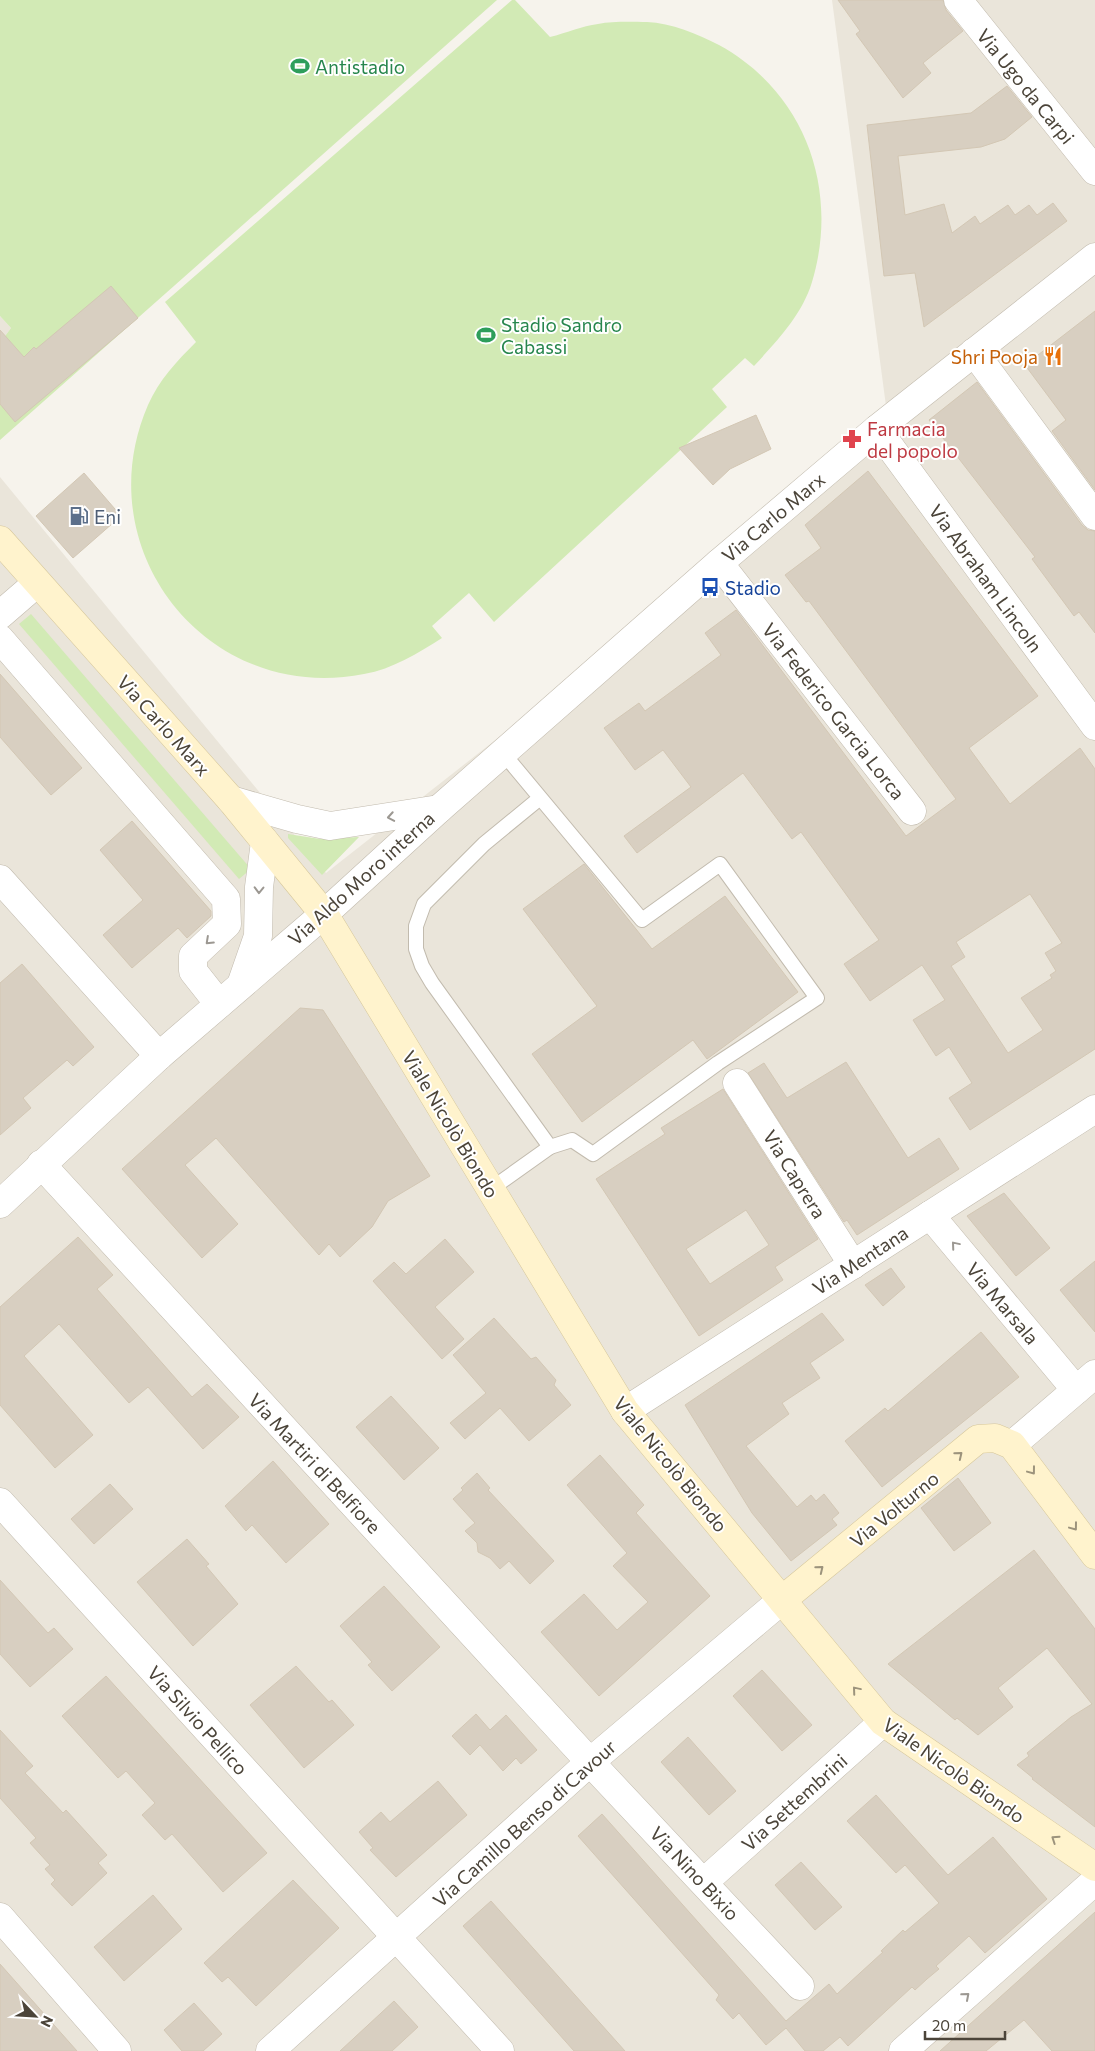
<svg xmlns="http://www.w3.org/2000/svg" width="1095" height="2051" font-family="Commissioner,sans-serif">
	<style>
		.residential { fill: #eae5da }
		.green { fill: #d2eab5 }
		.building { fill: #d8cfc1; stroke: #d3c7b4; fill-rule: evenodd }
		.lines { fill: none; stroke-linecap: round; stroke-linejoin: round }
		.service-casing { stroke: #c2bbae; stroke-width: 16 }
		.minor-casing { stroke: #c2bbae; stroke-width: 29 }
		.tertiary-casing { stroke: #c2bbae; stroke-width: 29 }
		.secondary-casing { stroke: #d6c79b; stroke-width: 29 }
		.service { stroke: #fff; stroke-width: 14 }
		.minor { stroke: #fff; stroke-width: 28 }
		.tertiary { stroke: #fff; stroke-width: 28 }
		.secondary { stroke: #fff3cd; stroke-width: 28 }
		.oneway { stroke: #9c9892 }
		.oneway2 { stroke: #9c937c }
		.labels { text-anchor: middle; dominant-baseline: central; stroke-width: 4; stroke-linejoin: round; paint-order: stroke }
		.leisure-label { font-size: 19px; fill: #27864d; stroke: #fff; text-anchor: start }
		.street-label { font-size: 19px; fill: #4b4439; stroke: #fff }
		.food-label { font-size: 19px; fill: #c56008; stroke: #fff; text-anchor: end }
		.health-label { font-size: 19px; fill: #be3a42; stroke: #fff; text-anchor: start }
		.service-label { font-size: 19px; fill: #4e5e75; stroke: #fff; text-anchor: start }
		.transit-label { font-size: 19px; fill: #164399; stroke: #fff; text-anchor: start }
	</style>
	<rect width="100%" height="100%" fill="#f6f3ec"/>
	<g class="residential">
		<path d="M832,0H1095V2051H0V477L326,873L596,661L886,406Z"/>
		<path d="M0,316L11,328L0,343Z"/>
	</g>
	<g class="green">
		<path d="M0,0H497L0,440V343L11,328L0,316Z"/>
		<path d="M512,0H515L550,37C566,33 582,26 598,24C613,21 632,22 647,22C671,23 698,34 719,45C805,92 840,189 812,282C802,315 777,341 754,366L745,358L712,389L727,407L494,622L469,593L432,626L442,638C418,653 393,669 364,674C208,705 85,550 148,405C159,380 177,361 196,342L165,302Z"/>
		<path d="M31,614L251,869L239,879L19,624Z"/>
		<path d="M288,834L320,839L359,837L322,875L288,838Z"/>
	</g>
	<g class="building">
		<path d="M838,0H943L946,10L963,31L923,63L931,73L903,98L856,34L860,31Z"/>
		<path d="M1007,86L1032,117L1005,139L981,147L898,156L905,215L944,204L952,233L975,216L980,224L1008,205L1015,215L1029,205L1037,215L1053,203L1067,221L924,327L915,273L884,276L867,125L971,113Z"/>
		<path d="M111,286L138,318L15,422L0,404V330L24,357L34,347L36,349Z"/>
		<path d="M1095,311V490L1052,431L1066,420L1025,365Z"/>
		<path d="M977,382L1082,525L1088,530L1095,531V633L1079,612L1074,616L1032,559L1035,557L929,420Z"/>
		<path d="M756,415L771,449L730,469L713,485L679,448Z"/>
		<path d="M868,471L1038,696L969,748L1010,804L1080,748L1095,769V1049L970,1130L949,1098L972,1083L949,1047L936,1056L913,1020L945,1000L922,965L870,1001L844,964L879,940L801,832L792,839L743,773L637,853L624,836L691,787L663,750L635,770L604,728L639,703L645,711L721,655L705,633L736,610L906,836L956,799L809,601L806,602L785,575L821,548L805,525ZM1030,894L1062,943L1045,953L1056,971L1050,975L1052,978L1021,998L1043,1030L1008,1053L951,966L965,957L956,942Z"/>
		<path d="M84,473L121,516L73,558L36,516Z"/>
		<path d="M0,674L82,768L51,795L0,737Z"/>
		<path d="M132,821L211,911V916L187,938L178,928L132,968L103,935L143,900L100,850Z"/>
		<path d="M584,864L652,949L725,896L798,992L707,1059L693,1040L582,1122L532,1054L597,1006L523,909Z"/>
		<path d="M22,964L94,1047L73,1066L67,1060L23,1098L31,1108L0,1135V983Z"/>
		<path d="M300,1008L323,1010L430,1176L388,1201L372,1227L340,1257L329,1244L319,1255L216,1138L185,1165L238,1224L202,1258L122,1169Z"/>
		<path d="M846,1062L908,1158L939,1138L959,1169L857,1235L847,1220L844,1222L748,1073L764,1063L787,1098Z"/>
		<path d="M723,1089L818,1239L775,1267L783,1280L699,1336L596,1179L665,1134L661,1128ZM746,1210L769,1245L710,1284L686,1249Z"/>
		<path d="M1004,1193L1050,1248L1016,1276L967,1216Z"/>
		<path d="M78,1237L113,1275L97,1289L192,1397L207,1384L239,1417L203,1449L148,1387L129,1403L59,1324L24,1356L93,1435L55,1468L0,1405V1307Z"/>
		<path d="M445,1239L474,1272L435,1307L464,1339L442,1359L373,1281L394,1262L406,1274Z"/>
		<path d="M1095,1261V1332L1060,1290Z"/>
		<path d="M891,1268L905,1287L883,1306L865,1285Z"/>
		<path d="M822,1313L844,1340L810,1363L820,1378L782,1403L789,1414L746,1446L797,1507L811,1495L816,1501L824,1494L839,1513L832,1519L837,1525L791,1561L752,1513L685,1405Z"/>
		<path d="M494,1318L531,1359L536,1357L556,1380L554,1385L571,1405L529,1441L500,1408L465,1439L450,1423L486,1393L453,1355Z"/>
		<path d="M981,1332L1019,1377L882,1487L845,1441L885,1408L888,1411Z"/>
		<path d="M391,1396L439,1448L404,1480L356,1427Z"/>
		<path d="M600,1455L644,1505L636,1513L710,1596L599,1696L541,1632L584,1594L617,1630L648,1602L613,1566L627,1553L567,1485Z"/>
		<path d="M273,1461L329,1524L286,1563L252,1525L246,1531L225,1506Z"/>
		<path d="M477,1473L490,1488L488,1490L554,1561L530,1584L509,1561L500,1569L490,1558L478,1552L477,1543L465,1531L475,1523L453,1499L463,1490L461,1488Z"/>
		<path d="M958,1478L991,1523L954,1551L921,1508Z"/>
		<path d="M110,1484L133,1509L94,1544L71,1519Z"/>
		<path d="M187,1539L209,1564L206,1566L238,1604L193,1646L137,1582Z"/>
		<path d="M1034,1550L1095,1629V1827L1032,1779L1033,1778L1017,1765L1029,1756L1027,1753L1071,1717L1092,1704L1047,1648L998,1688L1013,1707L978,1735L957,1718L955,1720L888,1664Z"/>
		<path d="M0,1580L48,1633L54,1628L73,1649L30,1687L0,1654Z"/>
		<path d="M384,1586L440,1647L392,1691L368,1665L372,1662L340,1626Z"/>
		<path d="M296,1666L329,1702L332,1700L354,1725L304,1768L250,1705Z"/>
		<path d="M762,1670L812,1725L782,1751L733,1696Z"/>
		<path d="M106,1676L267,1853L223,1892L172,1834L165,1840L142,1815L155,1803L126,1771L118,1778L62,1716Z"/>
		<path d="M476,1714L490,1730L506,1715L537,1750L521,1764L516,1758L503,1771L480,1745L470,1755L452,1736Z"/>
		<path d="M0,1730L33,1766L25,1773L63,1813L66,1810L107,1855L98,1863L107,1873L72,1906L51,1884L55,1880L45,1869L50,1865L30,1843L36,1838L0,1798Z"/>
		<path d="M688,1737L736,1791L709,1815L661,1762Z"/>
		<path d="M438,1781L467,1815L396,1877L370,1850L373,1848L359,1832L381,1812L390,1822Z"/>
		<path d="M876,1795L948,1875L993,1837L1047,1899L985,1953L969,1936L936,1966L939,1969L927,1979L915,1990L912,1987L848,2046L840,2037L823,2051H805L786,2028L766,2045L739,2013L733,2019L716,2000L719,1995L578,1836L602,1814L786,2021L829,1984L837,1994L883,1952L881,1951L903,1930L905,1932L939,1903L905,1865L896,1873L847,1821Z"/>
		<path d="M801,1862L842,1907L815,1930L775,1885Z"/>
		<path d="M293,1880L339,1928L256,2006L228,1977L222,1982L204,1963Z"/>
		<path d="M153,1895L182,1929L124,1981L94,1947Z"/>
		<path d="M491,1901L625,2051H574L463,1926Z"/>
		<path d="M1095,1912V2051H1052L1024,2020L986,2051H940Z"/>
		<path d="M0,1964L77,2051H0Z"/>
		<path d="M394,2001L418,2027L392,2051H340Z"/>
		<path d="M194,2003L222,2034L203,2051H182L164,2030Z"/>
	</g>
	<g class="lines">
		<g class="service-casing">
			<g id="service">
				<path d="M503,753L642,920L720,864L817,998L718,1063L593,1154L572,1140L550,1147L432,983L422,966L416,949V926L424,904L484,844L540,798"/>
				<path d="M491,1189L550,1147"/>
			</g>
		</g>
		<g class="minor-casing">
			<g id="minor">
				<path d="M974,352L1095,516"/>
				<path d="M877,429L1095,726"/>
				<path d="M719,563L912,811"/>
				<path d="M0,615L37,583"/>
				<path d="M0,639L226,899L227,924L193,956V971L219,1004"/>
				<path d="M0,879L159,1056"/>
				<path d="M737,1083L853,1265"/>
				<path d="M41,1164L590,1762L800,1986"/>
				<path d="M930,1215L1076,1390"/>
				<path d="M625,1411L1095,1109"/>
				<path d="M0,1502L500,2051"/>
				<path d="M704,1882L883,1722"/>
				<path d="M0,1917L117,2051"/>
				<path d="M270,2051L590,1762L782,1600"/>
				<path d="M903,2051L1095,1881"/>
			</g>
		</g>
		<g class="tertiary-casing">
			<g id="tertiary">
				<path d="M958,0L1095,171"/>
				<path d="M231,800L297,819L330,826L439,809"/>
				<path d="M242,982L258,936L259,887L265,842"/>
				<path d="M0,1204L159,1056L324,914L439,809L719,563L877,429L1095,257"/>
				<path d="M1012,1445L1095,1374"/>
			</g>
		</g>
		<g class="secondary-casing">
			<g id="secondary">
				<path d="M0,540L231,800L324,914L625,1411L883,1722L1095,1867"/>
				<path d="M782,1600L978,1439L995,1438L1012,1445L1095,1555"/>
			</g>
		</g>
		<use href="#service" class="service"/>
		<use href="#minor" class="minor"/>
		<use href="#tertiary" class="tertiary"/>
		<use href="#secondary" class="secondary"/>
	</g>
	<defs><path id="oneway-chevron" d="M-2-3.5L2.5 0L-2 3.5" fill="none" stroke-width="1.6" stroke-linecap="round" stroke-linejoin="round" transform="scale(1.25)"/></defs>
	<g class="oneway">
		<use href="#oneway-chevron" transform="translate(391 817) rotate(170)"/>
		<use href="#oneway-chevron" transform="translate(259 890) rotate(91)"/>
		<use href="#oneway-chevron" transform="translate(209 941) rotate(137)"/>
		<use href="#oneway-chevron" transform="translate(955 1245) rotate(-130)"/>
		<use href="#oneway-chevron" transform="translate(966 1996) rotate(-41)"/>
	</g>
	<g class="oneway2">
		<use href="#oneway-chevron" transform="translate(959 1455) rotate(-39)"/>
		<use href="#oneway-chevron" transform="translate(1032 1471) rotate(53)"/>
		<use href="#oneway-chevron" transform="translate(1074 1527) rotate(53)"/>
		<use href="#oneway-chevron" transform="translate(820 1569) rotate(-39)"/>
		<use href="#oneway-chevron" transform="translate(856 1690) rotate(-130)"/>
		<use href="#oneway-chevron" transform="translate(1055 1839) rotate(-146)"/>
	</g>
	<defs>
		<g id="stadium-bare" transform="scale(1.5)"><path d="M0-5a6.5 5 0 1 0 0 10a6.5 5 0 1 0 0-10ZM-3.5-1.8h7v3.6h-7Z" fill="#2e9e5b" stroke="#fff" stroke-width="2.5" paint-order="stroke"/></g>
		<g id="restaurant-bare" transform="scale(1.5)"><path d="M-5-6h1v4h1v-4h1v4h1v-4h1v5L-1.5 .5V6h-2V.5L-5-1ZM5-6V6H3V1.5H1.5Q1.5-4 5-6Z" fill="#e8710a" stroke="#fff" stroke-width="2.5" paint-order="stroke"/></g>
		<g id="pharmacy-bare" transform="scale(1.5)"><path d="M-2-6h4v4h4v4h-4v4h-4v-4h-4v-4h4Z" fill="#e0444e" stroke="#fff" stroke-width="2.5" paint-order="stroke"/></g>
		<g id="fuel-bare" transform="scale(1.5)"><path d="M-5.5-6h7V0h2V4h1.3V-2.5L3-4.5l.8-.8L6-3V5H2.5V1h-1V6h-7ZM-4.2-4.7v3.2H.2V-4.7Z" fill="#5c6f8a" stroke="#fff" stroke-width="2.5" paint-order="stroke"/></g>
		<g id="bus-bare" transform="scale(1.5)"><path d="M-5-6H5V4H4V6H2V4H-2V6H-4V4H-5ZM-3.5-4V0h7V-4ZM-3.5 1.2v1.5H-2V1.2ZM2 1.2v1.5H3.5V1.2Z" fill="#1a4fb4" stroke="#fff" stroke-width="2.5" paint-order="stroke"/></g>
	</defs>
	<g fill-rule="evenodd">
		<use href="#stadium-bare" x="300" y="66"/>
		<use href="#stadium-bare" x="486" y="335"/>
		<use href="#restaurant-bare" x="1053" y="356"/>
		<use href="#pharmacy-bare" x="852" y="439"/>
		<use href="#fuel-bare" x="79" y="516"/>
		<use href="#bus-bare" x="710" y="587"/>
	</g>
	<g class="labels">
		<g class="leisure-label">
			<text x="315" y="66">Antistadio</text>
			<text x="501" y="324">Stadio Sandro<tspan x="501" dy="22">Cabassi</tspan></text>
		</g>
		<g class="street-label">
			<text transform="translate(1026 86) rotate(51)">Via Ugo da Carpi</text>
			<text transform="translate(773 517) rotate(-40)">Via Carlo Marx</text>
			<text transform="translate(986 578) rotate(54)">Via Abraham Lincoln</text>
			<text transform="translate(834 711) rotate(52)">Via Federico Garcia Lorca</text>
			<text transform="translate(164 725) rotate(48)">Via Carlo Marx</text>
			<text transform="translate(361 878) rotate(-42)">Via Aldo Moro interna</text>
			<text transform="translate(451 1124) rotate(59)">Viale Nicolò Biondo</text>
			<text transform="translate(795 1174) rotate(58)">Via Caprera</text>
			<text transform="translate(860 1260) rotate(-33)">Via Mentana</text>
			<text transform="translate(1003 1303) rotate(50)">Via Marsala</text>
			<text transform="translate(315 1463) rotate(47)">Via Martiri di Belfiore</text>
			<text transform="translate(671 1464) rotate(51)">Viale Nicolò Biondo</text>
			<text transform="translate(894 1509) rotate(-39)">Via Volturno</text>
			<text transform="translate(198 1720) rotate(48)">Via Silvio Pellico</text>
			<text transform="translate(954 1770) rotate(35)">Viale Nicolò Biondo</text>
			<text transform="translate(794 1802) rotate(-42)">Via Settembrini</text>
			<text transform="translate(524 1823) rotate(-42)">Via Camillo Benso di Cavour</text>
			<text transform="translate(695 1873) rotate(47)">Via Nino Bixio</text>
		</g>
		<g class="food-label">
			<text x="1038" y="356">Shri Pooja</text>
		</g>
		<g class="health-label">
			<text x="867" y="428">Farmacia<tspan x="867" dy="22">del popolo</tspan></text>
		</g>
		<g class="service-label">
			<text x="94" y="516">Eni</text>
		</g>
		<g class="transit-label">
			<text x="725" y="587">Stadio</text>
		</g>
	</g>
	<g transform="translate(35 2016) rotate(115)" stroke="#ffffff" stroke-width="4" paint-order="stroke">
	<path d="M0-4L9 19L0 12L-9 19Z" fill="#4b4439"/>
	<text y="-8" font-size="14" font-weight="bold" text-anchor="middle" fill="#4b4439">N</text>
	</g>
	<path d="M925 2031v8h80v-8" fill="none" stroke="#4b4439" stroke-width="2.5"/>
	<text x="932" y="2031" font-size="15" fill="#4b4439" stroke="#ffffff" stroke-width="4" paint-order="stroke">20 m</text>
</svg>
